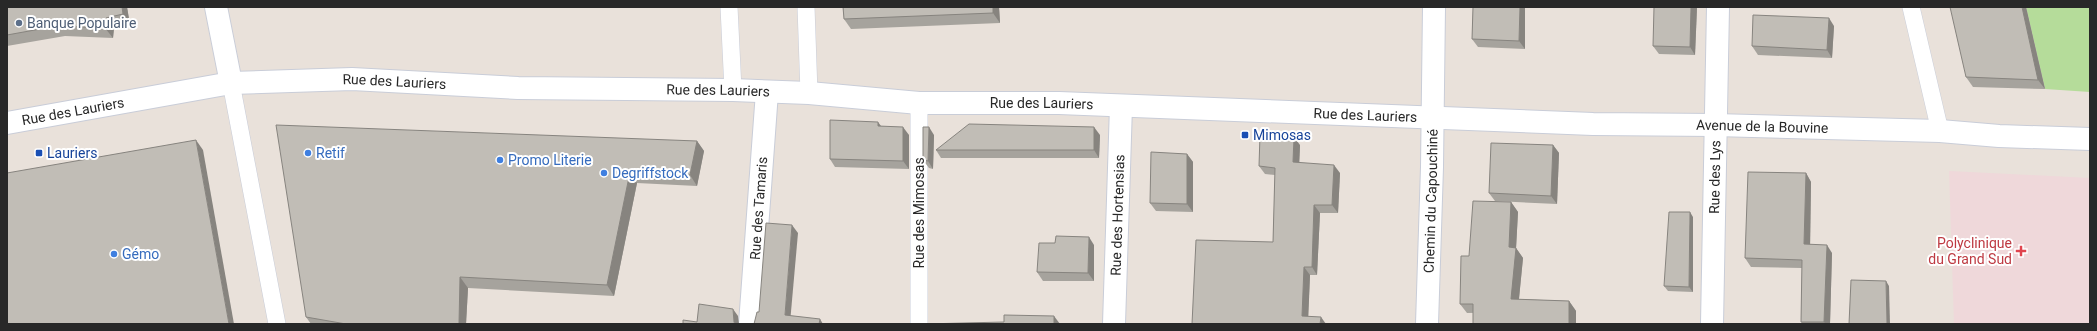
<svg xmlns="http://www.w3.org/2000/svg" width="2097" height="331" font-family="Roboto,sans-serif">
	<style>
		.medical { fill: #efd8da }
		.green { fill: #b5dc9a }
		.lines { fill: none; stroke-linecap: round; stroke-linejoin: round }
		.service-casing { stroke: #c9cdd8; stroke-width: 18 }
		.minor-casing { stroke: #c9cdd8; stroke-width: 24 }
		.tertiary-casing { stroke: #c9cdd8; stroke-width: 24 }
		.service { stroke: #fff; stroke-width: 17 }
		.minor { stroke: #fff; stroke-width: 22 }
		.tertiary { stroke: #fff; stroke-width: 22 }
		.wall { fill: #a6a39d }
		.shaded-wall { fill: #87847f }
		.building { fill: #c1bdb6; stroke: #87847f }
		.service-dot { fill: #5c6f8a; stroke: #fff; stroke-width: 1.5 }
		.transit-dot { fill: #1a4fb4; stroke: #fff; stroke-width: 1.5 }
		.shop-dot { fill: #3f7fe0; stroke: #fff; stroke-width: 1.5 }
		.health-dot { fill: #e0444e; stroke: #fff; stroke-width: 1.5 }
		.labels { text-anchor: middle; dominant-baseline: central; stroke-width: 4; stroke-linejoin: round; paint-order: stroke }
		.service-label { font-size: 14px; fill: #4e5e75; stroke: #fff; text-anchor: start }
		.street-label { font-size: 14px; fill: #282828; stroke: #fff }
		.transit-label { font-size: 14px; fill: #164399; stroke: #fff; text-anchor: start }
		.shop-label { font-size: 14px; fill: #366cbe; stroke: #fff; text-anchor: start }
		.health-label { font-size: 14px; fill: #be3a42; stroke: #fff; text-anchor: end }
	</style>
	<rect width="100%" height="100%" fill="#e9e1da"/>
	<path class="medical" d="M1949,171L2090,178V324H1954Z"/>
	<path class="green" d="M2026,7H2090V92L2045,89Z"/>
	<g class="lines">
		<g class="service-casing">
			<g id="service">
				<path d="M729,7L733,90"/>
				<path d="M806,7L809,93"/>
				<path d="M1911,7L1940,131"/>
				<path d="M231,83L277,324"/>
				<path d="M919,103V324"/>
			</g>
		</g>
		<g class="minor-casing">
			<g id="minor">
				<path d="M216,7L231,83"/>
				<path id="s1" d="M750,324L767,92"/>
				<path id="s2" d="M1114,324L1121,106"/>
				<path id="s3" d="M1712,324L1718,7"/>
			</g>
		</g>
		<g class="tertiary-casing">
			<g id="tertiary">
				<path id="s4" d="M7,123L231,83L352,79L518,88L733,90L809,93L919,103H1059L1593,124L1715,125L1940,131L1999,136L2090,139"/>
				<path id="s5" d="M1427,324L1432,167L1434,7"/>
			</g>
		</g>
		<use href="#service" class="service"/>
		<use href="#minor" class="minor"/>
		<use href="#tertiary" class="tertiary"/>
	</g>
	<g class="wall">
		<path d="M7,7H127L130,25L114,28L113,38L65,36L7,46Z"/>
		<path d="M843,7H999L1000,23L851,29L844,19Z"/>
		<path d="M1473,7H1525V49L1478,47L1472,39Z"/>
		<path d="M1697,7L1695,55L1659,54L1653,46Z"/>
		<path d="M2026,7L2045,89L1973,87L1966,77Z"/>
		<path d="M1834,26L1832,58L1758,55L1752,46Z"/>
		<path d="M882,126L909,135V169L835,167L830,159Z"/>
		<path d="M934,135L933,169L929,168L923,160Z"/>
		<path d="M1100,135L1099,158H941L936,150Z"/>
		<path d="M697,141L704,151L697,186L637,183L614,296L468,288L466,324H311L306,317Z"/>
		<path d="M1300,145L1299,163L1340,173L1338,213H1320L1317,275H1310L1308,316L1192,324L1273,242L1275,175L1265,174L1259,166Z"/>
		<path d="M1553,145L1559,153L1557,204L1495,201L1489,193Z"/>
		<path d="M1187,154L1193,162V212L1156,211L1150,203Z"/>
		<path d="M1806,173L1811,182L1810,244L1832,253L1830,324H1803L1801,322L1802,268L1751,267L1745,258Z"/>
		<path d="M1511,202L1518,212L1516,248L1523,258L1519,299L1569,301L1576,311L1467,313L1460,304L1469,256Z"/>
		<path d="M1693,217V292L1668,291L1664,286Z"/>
		<path d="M1094,245V281H1043L1037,272Z"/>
	</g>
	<g class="shaded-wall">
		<path d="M122,7H127L130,25L123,14Z"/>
		<path d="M993,7H999L1000,23L993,13Z"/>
		<path d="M1520,7H1525V49L1519,41Z"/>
		<path d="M1691,7H1697L1695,55L1690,47Z"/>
		<path d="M2022,7H2026L2045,89L2038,80Z"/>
		<path d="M106,18L114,28L113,38L105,28Z"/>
		<path d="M1829,18L1834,26L1832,58L1827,50Z"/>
		<path d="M878,122L884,130L878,126Z"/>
		<path d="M903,127L909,135V169L903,161Z"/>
		<path d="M929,127L934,135L933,169L928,161Z"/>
		<path d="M1094,127L1100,135L1099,158L1094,150Z"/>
		<path d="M1294,137L1300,145L1299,170L1293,162Z"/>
		<path d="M196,140L203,150L234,324H229Z"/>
		<path d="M697,141L704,151L697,186L690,175Z"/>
		<path d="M1553,145L1559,153L1557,204L1551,196Z"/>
		<path d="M1187,154L1193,162V212L1187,204Z"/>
		<path d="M1334,165L1340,173L1338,213L1332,205Z"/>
		<path d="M630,172L637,183L614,296L607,285Z"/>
		<path d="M1806,173L1811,182L1810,252L1804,244Z"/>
		<path d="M1511,202L1518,212L1516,249V248L1523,258L1518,308L1511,299L1509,247Z"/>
		<path d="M1314,205L1320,213L1317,275L1312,267Z"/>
		<path d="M1690,212L1693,217V292L1689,287Z"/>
		<path d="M792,225L798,233L790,323L785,315Z"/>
		<path d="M1089,237L1094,245V281L1088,273Z"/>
		<path d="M1827,245L1832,253L1830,324H1825L1824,322Z"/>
		<path d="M1304,267L1310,275L1308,324L1302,316Z"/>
		<path d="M460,277L468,288L466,324H459Z"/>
		<path d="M1886,281L1889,286L1890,324H1887Z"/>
		<path d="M1569,301L1576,311V324H1569Z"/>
		<path d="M733,309L738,316L739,324H735L734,322Z"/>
		<path d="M1054,316L1060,324H1054Z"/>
		<path d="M1321,317L1326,324H1320Z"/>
		<path d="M820,319L823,324H819Z"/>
	</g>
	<g class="building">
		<path d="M7,7H122L123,14L106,18L105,28L57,26L7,35Z"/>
		<path d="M843,7H993V13L844,19Z"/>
		<path d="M1473,7H1520L1519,41L1472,39Z"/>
		<path d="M1654,7H1691L1690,47L1653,46Z"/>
		<path d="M1950,7H2022L2038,80L1966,77Z"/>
		<path d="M1753,15L1829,18L1827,50L1752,46Z"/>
		<path d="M830,120L878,122V126L903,127V161L830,159Z"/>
		<path d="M969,124L1094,127V150H936Z"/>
		<path d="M276,125L697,141L690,175L630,172L607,285L460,277L459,324H346L306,317Z"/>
		<path d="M923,127H929L928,161L923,160Z"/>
		<path d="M1260,135L1294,137L1293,162L1334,165L1332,205H1314L1312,267H1304L1302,316L1321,317L1320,324H1192L1196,240L1273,242L1275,168L1259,166Z"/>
		<path d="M196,140L229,324H7V173Z"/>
		<path d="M1491,143L1553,145L1551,196L1489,193Z"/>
		<path d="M1151,152L1187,154V204L1150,203Z"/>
		<path d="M1748,172L1806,173L1804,244L1827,245L1824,322H1801L1802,260L1745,258Z"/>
		<path d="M1473,201L1511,202L1509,247L1516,248L1511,299L1569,301V324H1473V304H1460L1461,256H1469Z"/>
		<path d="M1669,212H1690L1689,287L1664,286Z"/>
		<path d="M766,223L792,225L785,315L820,319L819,324H754L757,312H759Z"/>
		<path d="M1056,236L1089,237L1088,273L1037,272L1039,243H1055Z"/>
		<path d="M1851,280L1886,281L1887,324H1849Z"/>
		<path d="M699,304L733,309L734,322L735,324H683V320L697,322Z"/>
		<path d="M1004,315L1054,316V324H924L1004,322Z"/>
	</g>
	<circle class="service-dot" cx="19" cy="23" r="4"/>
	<g class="transit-dot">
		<rect x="1241" y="131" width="8" height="8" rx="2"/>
		<rect x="35" y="149" width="8" height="8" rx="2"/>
	</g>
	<g class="shop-dot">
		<circle cx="308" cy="153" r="4"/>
		<circle cx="500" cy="160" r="4"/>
		<circle cx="604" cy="173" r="4"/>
		<circle cx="114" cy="254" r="4"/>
	</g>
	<path class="health-dot" d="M2019 245h4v4h4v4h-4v4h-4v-4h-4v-4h4z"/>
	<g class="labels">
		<g class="service-label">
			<text x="27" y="23">Banque Populaire</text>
		</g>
		<g class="street-label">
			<text stroke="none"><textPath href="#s4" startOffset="391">Rue des Lauriers</textPath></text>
			<text stroke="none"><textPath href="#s4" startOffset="715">Rue des Lauriers</textPath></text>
			<text stroke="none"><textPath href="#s4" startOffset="1039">Rue des Lauriers</textPath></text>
			<text stroke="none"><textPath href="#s4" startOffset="67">Rue des Lauriers</textPath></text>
			<text stroke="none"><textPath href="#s4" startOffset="1363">Rue des Lauriers</textPath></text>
			<text stroke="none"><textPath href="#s4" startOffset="1760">Avenue de la Bouvine</textPath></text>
			<text stroke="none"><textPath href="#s3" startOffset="147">Rue des Lys</textPath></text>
			<text stroke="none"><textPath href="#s5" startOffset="123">Chemin du Capouchiné</textPath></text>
			<text stroke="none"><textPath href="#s1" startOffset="116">Rue des Tamaris</textPath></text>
			<text transform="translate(919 213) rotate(-90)">Rue des Mimosas</text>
			<text stroke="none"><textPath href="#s2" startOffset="109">Rue des Hortensias</textPath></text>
		</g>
		<g class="transit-label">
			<text x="1253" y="135">Mimosas</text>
			<text x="47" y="153">Lauriers</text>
		</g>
		<g class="shop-label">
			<text x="316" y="153">Retif</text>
			<text x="508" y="160">Promo Literie</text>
			<text x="612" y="173">Degriffstock</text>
			<text x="122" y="254">Gémo</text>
		</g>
		<g class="health-label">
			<text x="2012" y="243">Polyclinique<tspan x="2012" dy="16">du Grand Sud</tspan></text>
		</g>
	</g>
	<rect width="2097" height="331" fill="none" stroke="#282828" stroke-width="16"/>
</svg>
